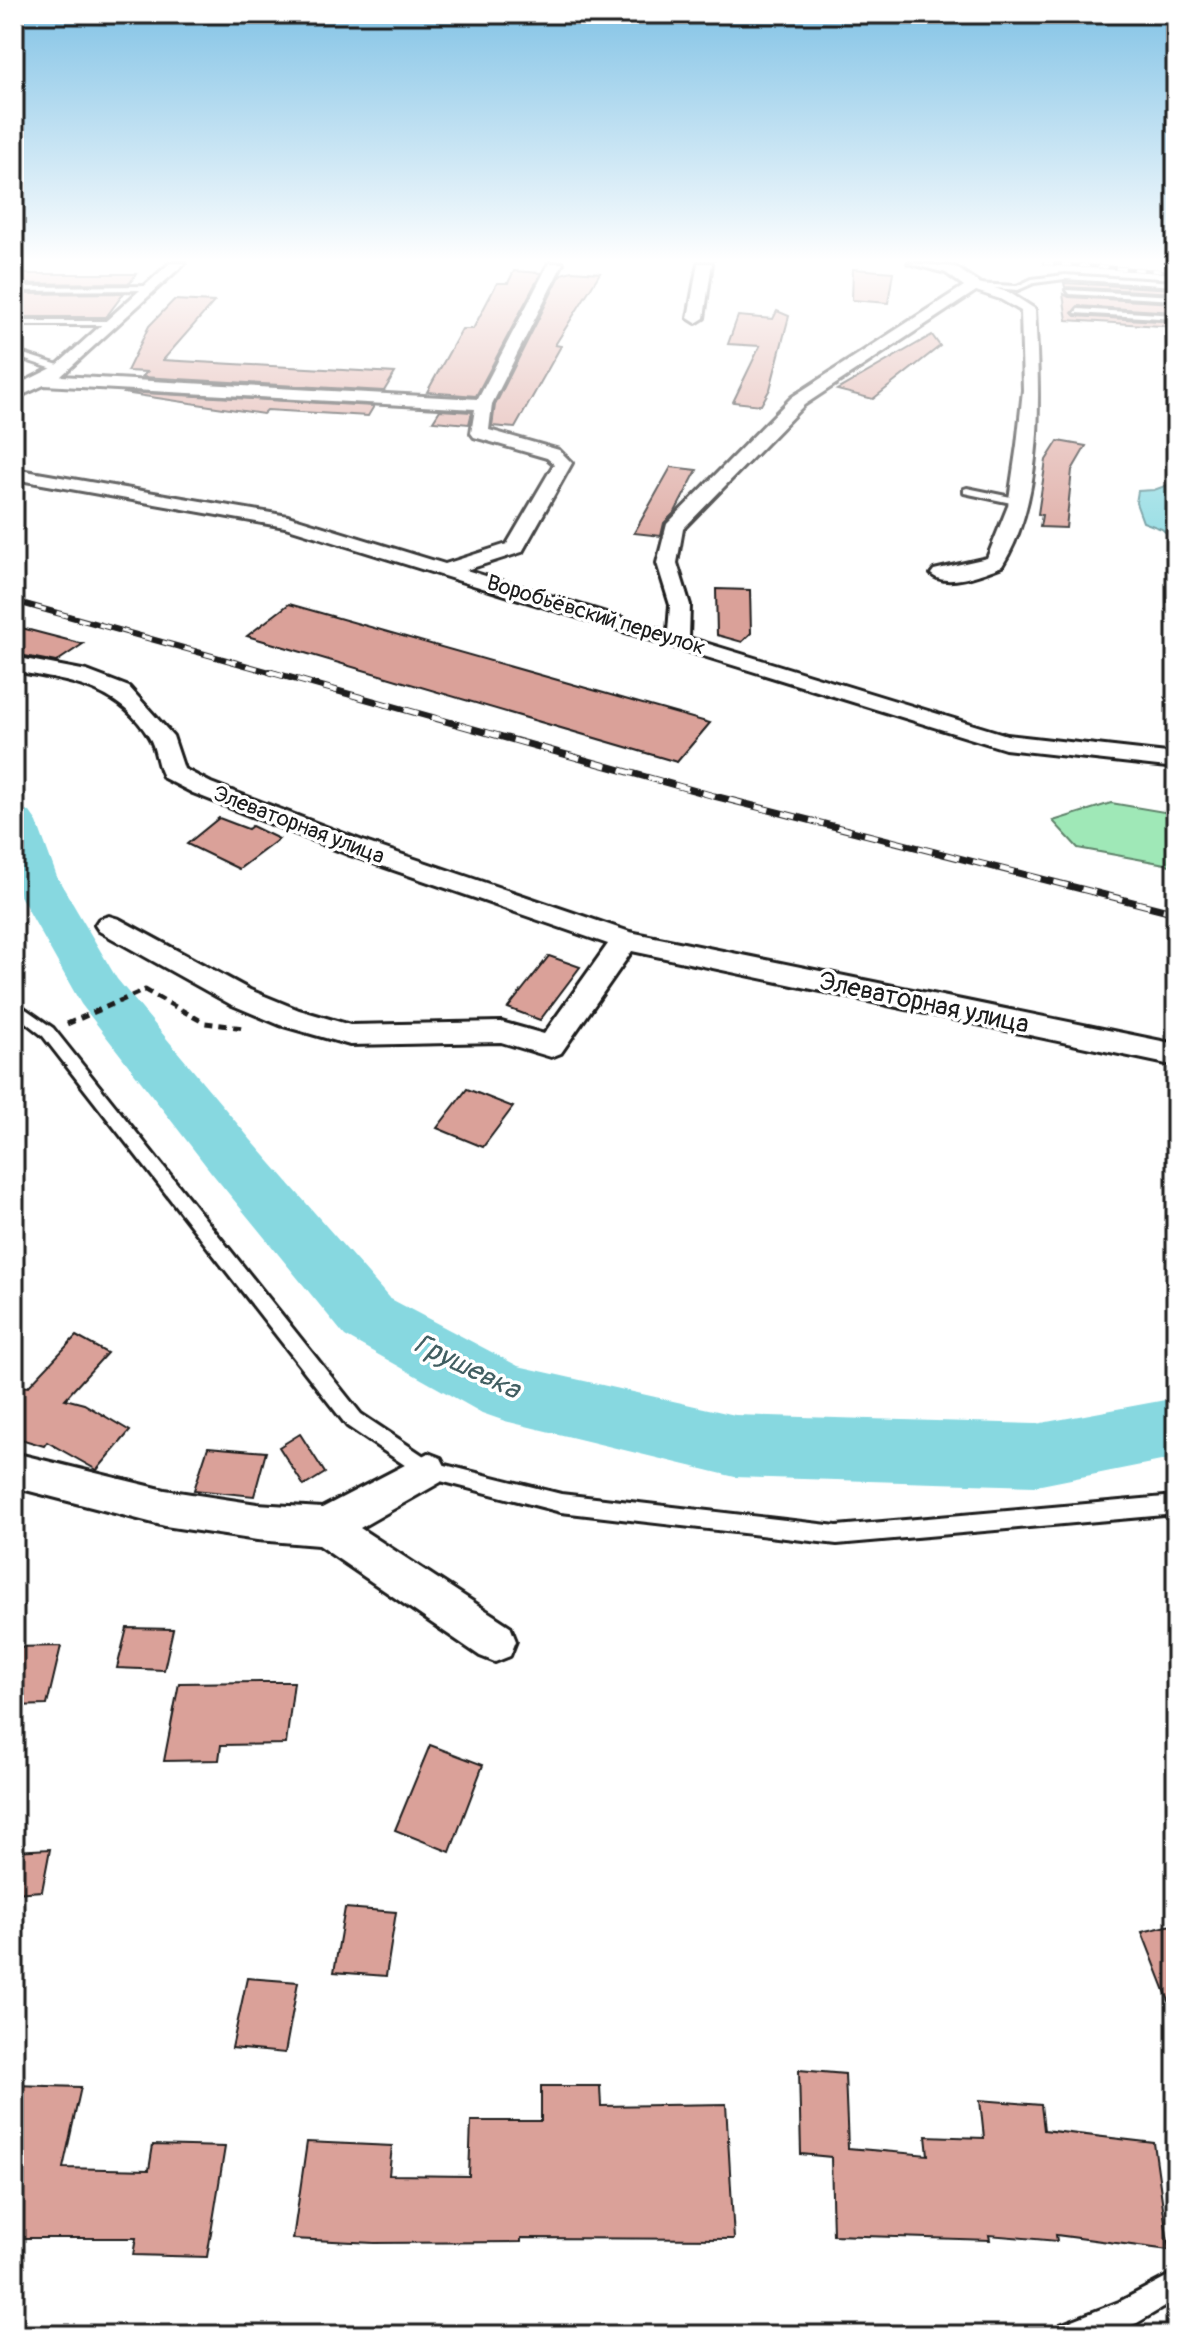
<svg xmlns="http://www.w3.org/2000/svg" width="1190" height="2349" font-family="Pangolin,sans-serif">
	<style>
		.green { fill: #9fe8b7; stroke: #5e826a; stroke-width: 2 }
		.water { fill: #87d8e0; stroke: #5c8d92; stroke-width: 2 }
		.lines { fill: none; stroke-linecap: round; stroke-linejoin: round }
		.river { fill: #87d8e0; fill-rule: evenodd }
		.building { fill: #daa199; stroke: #1c1c1c; stroke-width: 2 }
		.lane-casing { stroke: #1c1c1c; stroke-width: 6 }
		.street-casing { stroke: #1c1c1c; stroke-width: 6 }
		.path { stroke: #1c1c1c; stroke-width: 5; stroke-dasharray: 8 6; stroke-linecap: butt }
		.lane { fill: #fff; fill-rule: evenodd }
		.street { fill: #fff; fill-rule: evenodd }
		.rail-far2-casing { stroke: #1c1c1c; stroke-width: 4 }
		.rail-far1-casing { stroke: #1c1c1c; stroke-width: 6 }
		.rail-casing { stroke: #1c1c1c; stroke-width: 7 }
		.rail-far2 { stroke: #fff; stroke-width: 3; stroke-dasharray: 9; stroke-linecap: butt }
		.rail-far1 { stroke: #fff; stroke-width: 4; stroke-dasharray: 11; stroke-linecap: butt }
		.rail { stroke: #fff; stroke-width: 5; stroke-dasharray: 14; stroke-linecap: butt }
		.labels { text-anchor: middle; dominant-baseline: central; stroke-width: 7; stroke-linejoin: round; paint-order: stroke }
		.far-street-label { font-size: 22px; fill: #1c1c1c; stroke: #fff }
		.street-label { font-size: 26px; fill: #1c1c1c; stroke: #fff }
		.water-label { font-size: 28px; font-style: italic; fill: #415e61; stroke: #fff }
	</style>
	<rect width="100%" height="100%" fill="#fff"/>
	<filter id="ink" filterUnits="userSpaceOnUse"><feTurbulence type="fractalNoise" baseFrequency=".0125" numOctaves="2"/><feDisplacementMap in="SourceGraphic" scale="16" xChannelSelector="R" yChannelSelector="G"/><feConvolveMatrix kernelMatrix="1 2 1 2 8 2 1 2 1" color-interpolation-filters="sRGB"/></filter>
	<g filter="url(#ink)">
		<path class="green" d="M1111,803L1176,814V866L1078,848L1053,821Z"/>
		<path class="water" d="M1176,482V542L1162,529L1143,522L1136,503L1138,491L1154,490Z"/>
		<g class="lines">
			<path class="river" d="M14,808L30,812L37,822L57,877L117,979L251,1140L389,1298L518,1366L735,1415L1036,1424L1176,1398V1458L1036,1486L735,1477L505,1421L482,1413L345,1336L211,1172L81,1004L14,885Z"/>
		</g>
		<g class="building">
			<path d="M853,269L893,272L888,303L852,300Z"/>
			<path d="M514,271L541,273L476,396L427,392L462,329H473L497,283H508Z"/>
			<path d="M572,271L600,273L555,345L561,346L515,428L492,426L495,405L561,274Z"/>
			<path d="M14,274H136L130,283L14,284Z"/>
			<path d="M1064,283L1176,289V293L1065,287Z"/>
			<path d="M124,293L106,317H14V294Z"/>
			<path d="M1063,294L1069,297L1176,303V312L1078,306L1072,313L1075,316L1176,322V327L1067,320Z"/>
			<path d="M174,300L214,302L163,360L395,373L384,391L142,377L147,372L127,371L149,326Z"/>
			<path d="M777,311L789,316L770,389L761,405L733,402L760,346L728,344L738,316L773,319Z"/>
			<path d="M932,335L940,346L873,399L837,390Z"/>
			<path d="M124,393L125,392L374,406L368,416L267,410L263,414Z"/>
			<path d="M440,410L472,412L469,424L433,421Z"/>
			<path d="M1058,441L1086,446L1072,470L1066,528L1040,527L1042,515L1038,514L1046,460Z"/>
			<path d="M671,467L697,470L675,512L664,523L661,536L634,533Z"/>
			<path d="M716,589L750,590L751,633L742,642L717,635Z"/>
			<path d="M289,604L710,723L677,762L247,636Z"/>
			<path d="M14,626L83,644L56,662L14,654Z"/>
			<path d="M219,818L248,829L252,826L279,839L239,869L187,844Z"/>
			<path d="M549,956L580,967L540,1020L508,1008Z"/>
			<path d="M467,1089L513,1107L483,1147L437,1128Z"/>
			<path d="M76,1336L107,1353L65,1399L84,1404L130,1431L97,1470L47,1442L44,1446L14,1437V1398L22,1386L28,1387Z"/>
			<path d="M300,1434L325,1473L304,1486L279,1447Z"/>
			<path d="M208,1447L266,1452L254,1496L194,1490Z"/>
			<path d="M127,1628L173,1629L164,1670L117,1668Z"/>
			<path d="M61,1646L47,1705L14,1706V1647Z"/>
			<path d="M260,1682H294L286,1744L221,1745L219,1760L164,1761L179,1683Z"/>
			<path d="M430,1745L483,1765L450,1852L395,1830Z"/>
			<path d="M50,1849L42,1891L14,1893V1851Z"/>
			<path d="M345,1908L396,1912L386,1976L334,1972Z"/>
			<path d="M1176,1924V2014H1174L1142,1932Z"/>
			<path d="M247,1978L298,1982L285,2053L232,2048Z"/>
			<path d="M799,2070L845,2074L848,2148L928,2155L926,2136L984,2138L980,2100L1041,2105L1044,2130L1154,2143L1169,2250L1056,2235L1057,2241L989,2235L990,2240L833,2235L831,2157L801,2154Z"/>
			<path d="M14,2085L81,2087L63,2168L149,2170L153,2145L225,2147L207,2257L133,2255L136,2238H14Z"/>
			<path d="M541,2086H600L601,2106L726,2104L734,2239L521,2238V2242L374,2243L293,2239L307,2142L392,2146L389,2175L469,2176L471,2121H541Z"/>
		</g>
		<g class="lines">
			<g class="lane-casing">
				<g id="lane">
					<path d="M1065,275L1176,282V286L1065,279L1034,283L1018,290L970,286L974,284L1017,286L1032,279Z"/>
					<path d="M153,286L150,290L14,291V287Z"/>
					<path d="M1066,290L1176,296V300L1069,294Z"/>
					<path d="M1078,309L1176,315V319L1075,313Z"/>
					<path d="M14,321H113L117,323L113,325H14Z"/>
					<path d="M14,351L65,367L66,369L59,371L14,356Z"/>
					<path d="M14,379L43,382L39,384L14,383Z"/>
					<path d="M967,488L1016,498L1021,501L1016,504L964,493V489Z"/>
					<path d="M14,1001L53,1028L361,1414L433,1462L561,1494L837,1526L1176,1496V1514L837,1544L561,1512L421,1476L347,1426L43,1036L14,1013Z"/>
					<path d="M1176,2272V2300L1137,2323L1105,2335H1056L1060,2325L1119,2302Z"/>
				</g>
			</g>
			<g class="street-casing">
				<g id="street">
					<path d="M170,263H185L61,376L478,399L549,263H563L492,404L489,430L559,450L572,463L522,552L466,570L668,632L670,605L657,563L667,524L792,397L964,286L946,273L908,263L955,267L979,283L1010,293L1035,309C1039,388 1046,497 1002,566C984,573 946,589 931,574L934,570L987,558L1008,506L1017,445L1023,390L1021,311L1000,299L976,291L804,405L683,529L677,563L690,605L689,638L1007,735L1176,754V768L1005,749L285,527L14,479V469L288,516L445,564L507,544L554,464L547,458L474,437L471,433L475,409L44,385L14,399V387L56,366Z"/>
					<path d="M698,263H712L704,318L696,323L688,318Z"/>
					<path d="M14,657L87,671L129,687L173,736L184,769L211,783L368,843L630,932L1176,1044V1066L632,951L561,1053L551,1057L501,1042L350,1045L280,1025L230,1004L99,931L95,925L99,919L109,916L119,919L250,990L299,1010L350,1025L501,1022L544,1034L608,944L350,855L193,793L164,778C156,766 157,749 149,737C118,686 68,681 14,671Z"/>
					<path d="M14,1453L165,1490L257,1504L322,1508L428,1453L441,1458L447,1470L441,1482L360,1528L510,1626L516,1641L510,1656L495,1662L480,1656L318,1545L257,1540L165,1526L14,1487Z"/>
				</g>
			</g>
			<path class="path" d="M67,1024L145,990L205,1023L244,1028"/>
			<use href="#lane" class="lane"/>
			<use href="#street" class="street"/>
			<g class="rail-far2-casing">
				<path id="rail-far2" d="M1044,263L1176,272"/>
			</g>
			<g class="rail-far1-casing">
				<path id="rail-far1" d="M14,601L277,674"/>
			</g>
			<g class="rail-casing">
				<path id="rail" d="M270,672L714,796L1176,913"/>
			</g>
			<use href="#rail-far2" class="rail-far2"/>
			<use href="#rail-far1" class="rail-far1"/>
			<use href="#rail" class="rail"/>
		</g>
	</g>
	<linearGradient id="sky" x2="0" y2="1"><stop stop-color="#81c2e5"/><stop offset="0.44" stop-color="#fff"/><stop offset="1" stop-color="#fff" stop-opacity="0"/></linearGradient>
	<rect width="1190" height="592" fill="url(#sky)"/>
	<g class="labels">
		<g class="far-street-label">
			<text transform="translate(596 615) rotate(17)">Воробьёвский переулок</text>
			<text transform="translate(299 825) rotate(21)">Элеваторная улица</text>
		</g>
		<g class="street-label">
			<text transform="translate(924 1003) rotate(12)">Элеваторная улица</text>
		</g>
		<g class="water-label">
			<text transform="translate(467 1367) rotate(26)">Грушевка</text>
		</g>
	</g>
	<rect width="1190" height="2349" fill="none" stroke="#fff" stroke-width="48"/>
	<rect x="24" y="24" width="1142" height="2301" fill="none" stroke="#1c1c1c" stroke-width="3" filter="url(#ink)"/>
</svg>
